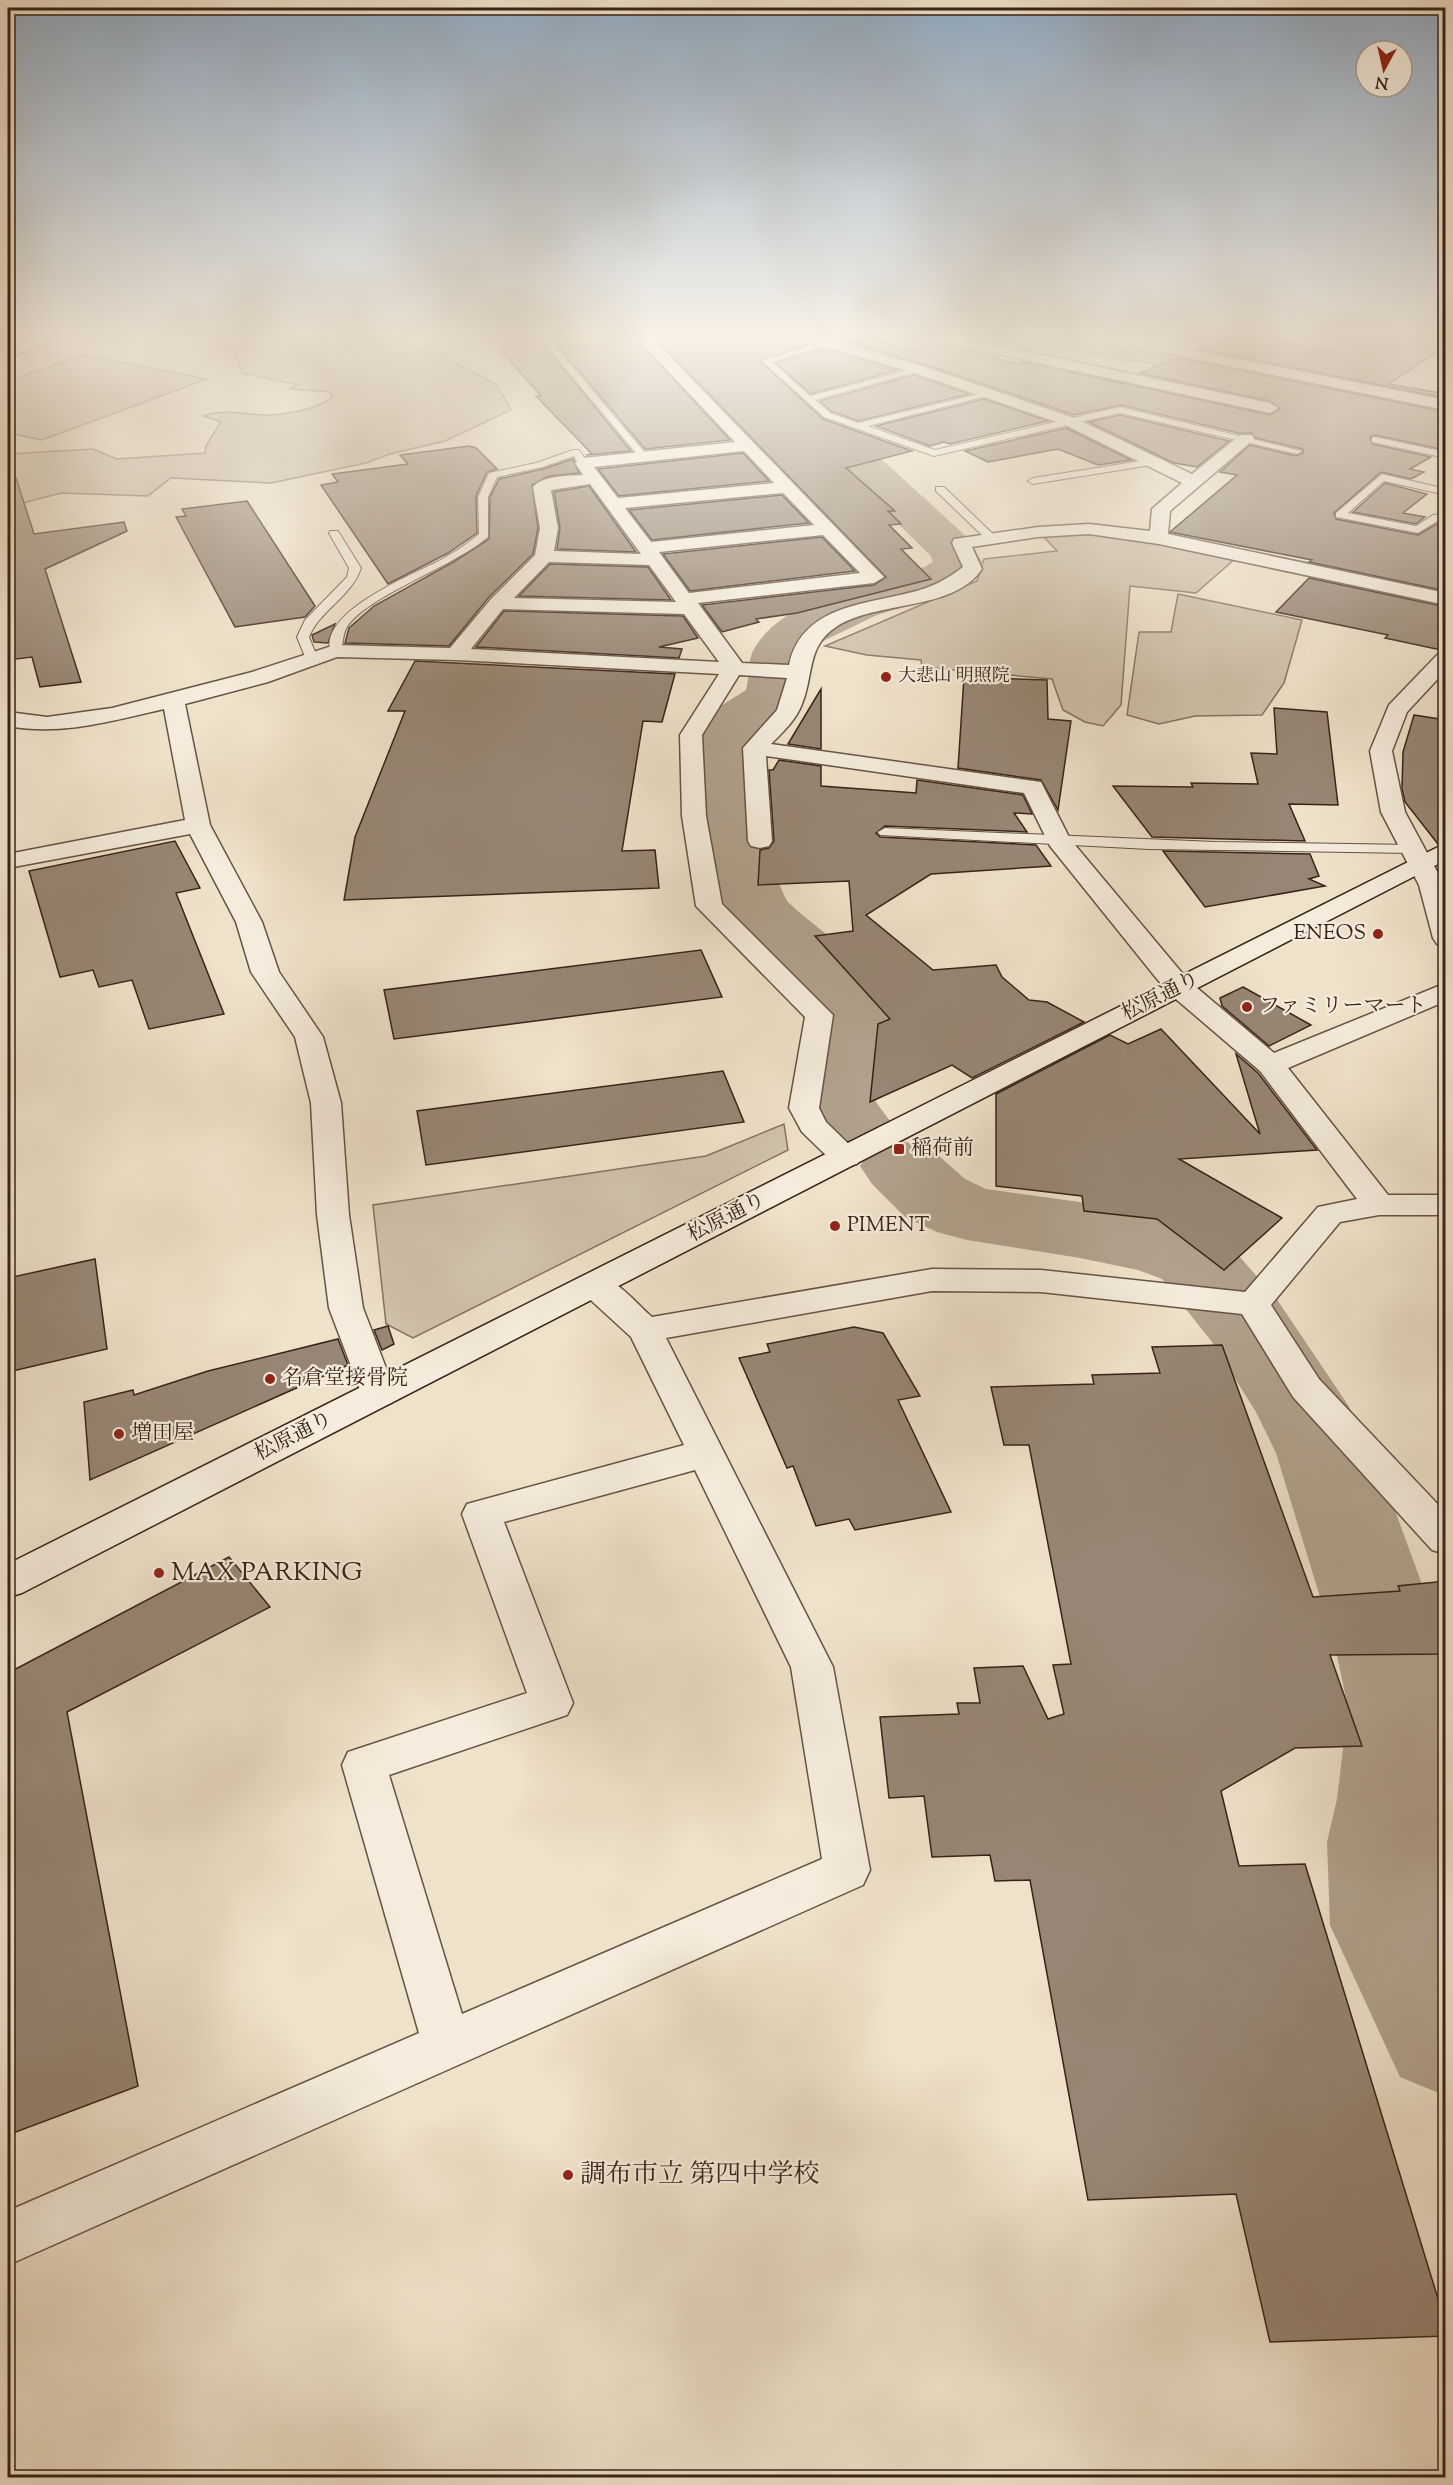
<svg xmlns="http://www.w3.org/2000/svg" width="1453" height="2485" font-family="'Sorts Mill Goudy','Noto Serif JP',serif">
	<style>
		.green { fill: #d0c2ac; stroke: #847262; stroke-width: 1.5 }
		.water { fill: #b1a18d; stroke: #816f5e; stroke-width: 1.5 }
		.lines { fill: none; stroke-linecap: round; stroke-linejoin: round }
		.river { fill: #b1a18d; fill-rule: evenodd }
		.building { fill: #978675; stroke: #382318; stroke-width: 1.5 }
		.lane-casing { stroke: #665344; stroke-width: 2 }
		.street-casing { stroke: #665344; stroke-width: 3 }
		.secondary-casing { stroke: #382318; stroke-width: 3 }
		.lane { fill: #f5ecdd; fill-rule: evenodd }
		.street { fill: #f5ecdd; fill-rule: evenodd }
		.secondary { fill: #f5ecdd; fill-rule: evenodd }
		.poi-dot { fill: #8f2418; stroke: #f5ecdd; stroke-width: 2 }
		.labels { text-anchor: middle; dominant-baseline: central; stroke-width: 4.5; stroke-linejoin: round; paint-order: stroke }
		.far-poi-label { font-size: 18px; fill: #382318; stroke: #f5ecdd; text-anchor: start }
		.poi-label { font-size: 21px; fill: #382318; stroke: #f5ecdd; text-anchor: start }
		.street-label { font-size: 21px; fill: #382318; stroke: #f5ecdd }
		.near-poi-label { font-size: 26px; fill: #382318; stroke: #f5ecdd; text-anchor: start }
	</style>
	<rect width="100%" height="100%" fill="#efe2ca"/>
	<filter id="stains"><feTurbulence type="fractalNoise" baseFrequency=".00333" numOctaves="4"/><feColorMatrix values="0 0 0 0 .2 0 0 0 0 .09 0 0 0 0 .02 0 0 0 .5 -.17"/></filter>
	<radialGradient id="worn" r=".72"><stop offset=".6" stop-color="#630" stop-opacity="0"/><stop offset="1" stop-color="#630" stop-opacity=".3"/></radialGradient>
	<g class="green">
		<path d="M225,338H381L433,350L497,385L511,410L445,441L390,454L366,463L271,483L171,478L148,496L61,493L8,507V454L93,449L117,459L205,453L206,446L221,422L203,416C224,409 243,414 264,415C287,415 313,410 332,398L330,392L289,389L298,385L242,373L234,349L212,341Z"/>
		<path d="M963,338H1018L1092,354L1078,361Z"/>
		<path d="M1145,346L1445,407V413L1135,351Z"/>
		<path d="M84,355L207,379L42,440L8,433V381Z"/>
		<path d="M1089,532L1236,558L1196,593L1130,586L1121,705L1103,726L1085,722L1063,710L1052,679L922,667L921,660L867,655L825,646L977,581L984,559L1057,551L1043,536Z"/>
		<path d="M1178,594L1302,620L1284,683L1262,715L1195,716L1159,724L1127,715L1139,632H1171Z"/>
		<path d="M784,1124L788,1150L413,1338L386,1324L373,1205L706,1156Z"/>
	</g>
	<path class="water" d="M1021,338H1071L1216,368L1154,366L1151,363L1127,361Z"/>
	<g class="lines">
		<g class="river">
			<path d="M708,338H749L970,540L984,566L977,577L960,589L877,615L817,644L807,654L801,694L783,718L757,734C755,747 750,762 751,775C752,793 778,893 789,903C824,937 872,959 894,1005L874,1093L876,1102L890,1121L878,1138L850,1145L822,1138L797,1109L796,1093L820,1005L779,964L733,927L723,912L710,881L689,775L700,726L708,714L746,690C750,677 747,661 754,649C783,598 872,582 924,567L933,562L930,555Z"/>
			<path d="M901,1141L930,1148L965,1179L986,1189L1080,1202L1159,1219L1224,1239L1276,1298L1348,1405L1374,1453L1446,1650V2096L1400,2077L1330,1925L1327,1842L1337,1799L1348,1708L1335,1646L1276,1453L1256,1412L1212,1342L1162,1279L1138,1270L1080,1258L967,1240L937,1232L905,1217L872,1184L860,1166L872,1148Z"/>
		</g>
	</g>
	<g class="building">
		<path d="M490,338H538L631,451L586,455L592,454L536,396H541Z"/>
		<path d="M551,338H635L730,440L645,449Z"/>
		<path d="M655,338H802L809,344L760,361L823,419L912,451L846,468L895,511H888L901,524L889,525L912,548L901,549L931,579L797,613L756,619L759,622L722,632L702,605L874,585L886,577Z"/>
		<path d="M873,338L908,350L938,342L1017,364L1024,362L1270,415L1280,409L1270,401L1139,373L1178,358L1446,412L1445,450L1375,435L1370,437L1372,444L1431,457L1410,469L1424,472L1411,479L1381,472L1334,513L1336,519L1418,535L1440,522H1446V591L1309,562L1312,560L1170,532L1237,475L1220,472L1250,445L1296,456L1303,453V449L1256,438L1252,433H1238L1121,405L1074,415L926,365L850,343Z"/>
		<path d="M1228,338H1265L1330,351L1346,338H1446V346L1389,384L1446,394V398L1199,349Z"/>
		<path d="M824,348L898,370L811,394L776,363Z"/>
		<path d="M914,375L969,394L858,421L831,411L820,401Z"/>
		<path d="M984,399L1048,421L950,444L944,442L930,446L876,426Z"/>
		<path d="M1120,415L1229,441L1197,467L1174,463L1089,422Z"/>
		<path d="M1066,428L1131,460L1098,465L1058,449L988,462L965,451Z"/>
		<path d="M469,446L476,448L497,469L487,472L476,496L477,533L448,553L388,584L321,485L338,482L332,474L408,464L400,455Z"/>
		<path d="M743,453L769,481L619,496L598,469Z"/>
		<path d="M573,459L579,473L549,476L532,485L538,528L533,554L489,597L449,646L345,643L349,628L374,606L455,561L489,539L490,497L499,479L543,469Z"/>
		<path d="M16,478L34,534L124,522L127,531L45,569L81,682L40,687L32,657L8,660V479Z"/>
		<path d="M1385,483L1427,494L1403,513L1425,517L1416,524L1353,512Z"/>
		<path d="M589,486L636,552L557,549L560,528L554,492Z"/>
		<path d="M782,495L809,523L652,540L629,510Z"/>
		<path d="M247,501L315,606L305,617L235,627L176,517L186,516L182,509Z"/>
		<path d="M822,537L855,571L690,591L663,554Z"/>
		<path d="M550,564L648,567L671,600L519,596Z"/>
		<path d="M1309,578L1446,607V649L1441,650L1385,638L1388,635L1276,612Z"/>
		<path d="M504,611L683,616L698,638L659,647L682,649L679,658L476,647Z"/>
		<path d="M335,624L328,643L314,642L312,635Z"/>
		<path d="M415,661L675,674L662,722L643,721L622,851L655,850L659,888L344,900L355,837L405,711H388Z"/>
		<path d="M964,677L1047,680L1048,719L1071,721L1058,810L1041,780L958,768Z"/>
		<path d="M821,689V749L788,744Z"/>
		<path d="M1274,708L1327,712L1338,805L1289,804L1305,841L1152,837L1113,786L1193,787L1191,783L1258,784L1251,753L1277,754Z"/>
		<path d="M1414,715L1446,720V841L1438,844L1405,802L1402,789L1403,752Z"/>
		<path d="M779,760L821,766V786L916,793L917,780L1023,795L1032,814L1014,813L1027,832L885,826L876,833L880,837L1036,845L1051,866L931,874L866,915L933,970L996,965L1002,977L1029,1000L1047,1002L1084,1022L972,1078L952,1065L870,1102L878,1024L890,1019L815,936L853,931L849,881L758,885L760,850L769,848L774,841L769,770H773Z"/>
		<path d="M175,841L200,888L176,893L224,1014L149,1029L132,980L99,987L93,970L60,977L29,871Z"/>
		<path d="M1163,851L1310,854L1319,876L1309,879L1325,886L1205,907Z"/>
		<path d="M701,950L722,997L394,1039L384,990Z"/>
		<path d="M1243,987L1311,1025L1269,1046L1222,1006L1220,998Z"/>
		<path d="M1161,1029L1260,1134L1236,1054L1258,1073L1317,1150L1179,1159L1282,1218L1224,1270L1157,1219L1084,1211L1082,1196L996,1186V1094L1110,1035L1128,1044Z"/>
		<path d="M723,1071L744,1122L426,1165L417,1111Z"/>
		<path d="M95,1259L107,1349L8,1372V1278Z"/>
		<path d="M388,1326L394,1344L382,1350L374,1330Z"/>
		<path d="M854,1327L883,1333L920,1396L898,1400L951,1512L855,1530L849,1519L816,1526L793,1466L787,1468L739,1358L770,1352L767,1344Z"/>
		<path d="M338,1339L348,1365L90,1480L84,1402L133,1390L134,1395L208,1371Z"/>
		<path d="M1222,1345L1313,1597L1400,1591L1398,1586L1446,1581V1654L1330,1655L1362,1746L1295,1748L1221,1791L1239,1866L1305,1864L1446,2325V2336L1270,2342L1236,2194L1088,2200L1030,1880L995,1881L990,1855L932,1857L924,1796L889,1798L880,1717L959,1714L957,1703H980L974,1668L1023,1666L1048,1719L1064,1714L1053,1665L1071,1664L1029,1445H1004L991,1387L1094,1384L1092,1375L1160,1373L1152,1347Z"/>
		<path d="M229,1557L270,1607L67,1712L138,2086L8,2135V1673Z"/>
	</g>
	<g class="lines">
		<g class="lane-casing">
			<g id="lane">
				<path d="M540,338H548L647,455V459H641Z"/>
				<path d="M837,338H850L772,362L810,396L920,367L924,370L815,400L830,413L858,423L991,391V395L868,426L935,450L1120,407L1302,451L1297,454L1120,413L934,456L824,417L762,361Z"/>
				<path d="M1375,437L1446,452V458L1372,442V438Z"/>
				<path d="M573,450H579L588,463L587,465H579L574,456L543,467L497,477L488,497V537C453,567 367,596 347,627C342,635 344,645 339,654H331C316,611 416,574 444,558C457,551 468,543 479,534L478,497L489,473L536,463Z"/>
				<path d="M1153,459L1157,460V464L1033,484L1028,481L1033,478Z"/>
				<path d="M1382,474L1446,489V495L1384,481L1348,513L1416,526L1433,515L1446,514V520H1439L1418,533L1336,517V513Z"/>
				<path d="M936,487H944L996,537V541H988L936,491Z"/>
				<path d="M330,531H338L361,568C352,596 320,610 309,637L318,659L312,663L306,659L297,637L305,620L347,577L349,568L329,533Z"/>
				<path d="M885,828L1215,842L1413,845L1420,849L1413,853L1149,849L880,835L878,832Z"/>
			</g>
		</g>
		<g class="street-casing">
			<g id="street">
				<path d="M637,338H652L884,577L874,583L698,603L742,663L789,665C803,600 877,605 926,588C940,583 951,576 963,567L952,543L954,539L1038,527L1089,524L1150,531L1152,509L1182,483L1065,425L915,373L806,341L804,338H826L925,367L1077,419L1192,474L1240,435H1252L1254,438L1252,441L1170,511L1168,534L1446,593V605L1159,544L1089,534L1038,537L972,547L982,569C953,612 877,600 836,627C806,647 814,675 802,704C796,720 783,732 771,744L1041,782L1070,839L1177,967L1190,982L1274,1053L1446,983V1001L1288,1068L1388,1195H1446V1215H1379L1340,1222L1271,1305L1319,1379L1446,1513V1554L1432,1550L1293,1397L1242,1314L1041,1292L932,1291L666,1338L833,1667L870,1870L863,1885L8,2265V2211L419,2033L342,1765L348,1752L527,1693L462,1514L467,1504L684,1445L631,1337L583,1293L578,1285L583,1277C611,1269 632,1300 652,1317L932,1269L1041,1270L1245,1292L1318,1207L1357,1199L1260,1071L1170,994L1157,979L1050,846L1024,793L766,756L772,841L769,846L760,848L751,846L748,841L743,748L777,710L787,678L739,675L702,735L706,816L722,904L833,1015L819,1108L826,1122L862,1157L857,1164L846,1166L835,1164L802,1132L789,1108L805,1017L696,906L682,816L680,735L719,674L456,660L337,657L268,682L185,704L210,825L262,922L279,972L323,1037L341,1103L349,1215L363,1308L396,1394L391,1403L378,1407L365,1403L329,1308L317,1215L311,1103L295,1037L251,972L236,922L190,834L8,868V854L185,820L164,709C112,721 61,736 8,726V712L47,717L112,708L252,672L335,645L450,648L491,599L535,555L540,528L533,487C544,475 568,476 583,475L575,463L583,458L735,442ZM744,451L774,483L618,498L594,467ZM590,484L641,554L554,551L558,528L551,490ZM783,493L814,525L651,542L625,508ZM823,535L860,573L689,593L659,552ZM549,562L649,565L676,602L514,598ZM503,609L684,614L719,662L471,649ZM695,1470L791,1667L822,1859L462,2014L389,1775L567,1715L573,1703L504,1522Z"/>
				<path d="M935,338H962L1270,403L1278,408L1270,413L942,342Z"/>
				<path d="M1136,339L1446,400V410L1131,346L1129,343Z"/>
				<path d="M1446,651V670L1407,712L1392,751L1405,812L1446,888V946L1437,944L1433,938L1419,885L1381,812L1370,751L1389,705L1439,653Z"/>
			</g>
		</g>
		<g class="secondary-casing">
			<g id="secondary">
				<path d="M41,338H62L8,358V349Z"/>
				<path d="M1126,338H1149L1150,340L1143,344L1128,341Z"/>
				<path d="M1446,843V860L22,1593L8,1597V1564Z"/>
			</g>
		</g>
		<use href="#lane" class="lane"/>
		<use href="#street" class="street"/>
		<use href="#secondary" class="secondary"/>
	</g>
	<linearGradient id="sky" x2="0" y2="1"><stop stop-color="#92acc4"/><stop offset="0.49" stop-color="#f8f2e7"/><stop offset="1" stop-color="#f8f2e7" stop-opacity="0"/></linearGradient>
	<rect width="1453" height="686" fill="url(#sky)"/>
	<g class="poi-dot">
		<circle cx="886" cy="677" r="6"/>
		<circle cx="1378" cy="934" r="6"/>
		<circle cx="1247" cy="1007" r="6"/>
		<rect x="893" y="1143" width="12" height="12" rx="3"/>
		<circle cx="835" cy="1226" r="6"/>
		<circle cx="270" cy="1379" r="6"/>
		<circle cx="119" cy="1434" r="6"/>
		<circle cx="159" cy="1573" r="6"/>
		<circle cx="568" cy="2175" r="6"/>
	</g>
	<g class="labels">
		<g class="far-poi-label">
			<text x="898" y="677">大悲山 明照院</text>
		</g>
		<g class="poi-label">
			<text x="1366" y="934" text-anchor="end">ENEOS</text>
			<text x="1259" y="1007">ファミリーマート</text>
			<text x="911" y="1149">稲荷前</text>
			<text x="847" y="1226">PIMENT</text>
			<text x="282" y="1379">名倉堂接骨院</text>
			<text x="131" y="1434">増田屋</text>
		</g>
		<g class="street-label">
			<text transform="translate(1161 997) rotate(-27)">松原通り</text>
			<text transform="translate(727 1218) rotate(-27)">松原通り</text>
			<text transform="translate(294 1437) rotate(-27)">松原通り</text>
		</g>
		<g class="near-poi-label">
			<text x="171" y="1573">MAX PARKING</text>
			<text x="580" y="2175">調布市立 第四中学校</text>
		</g>
	</g>
	<rect width="1453" height="2485" fill="none" stroke="#efe2ca" stroke-width="30"/>
	<rect x="9" y="9" width="1435" height="2467" fill="none" stroke="#382318" stroke-width="3"/>
	<rect x="15" y="15" width="1423" height="2455" fill="none" stroke="#382318" stroke-width="1.5"/>
	<g transform="translate(1384 69) rotate(188)"><circle r="28" fill="#f5ecdd" stroke="#a99c8e" stroke-width="1.5"/>
	<path d="M0-4.5L10 22L0 15L-10 22Z" fill="#8f2418"/>
	<text y="-9" font-size="16" font-weight="bold" text-anchor="middle" fill="#382318">N</text>
	</g>
	<rect width="100%" height="100%" filter="url(#stains)"/>
	<rect width="100%" height="100%" fill="url(#worn)"/>
</svg>
